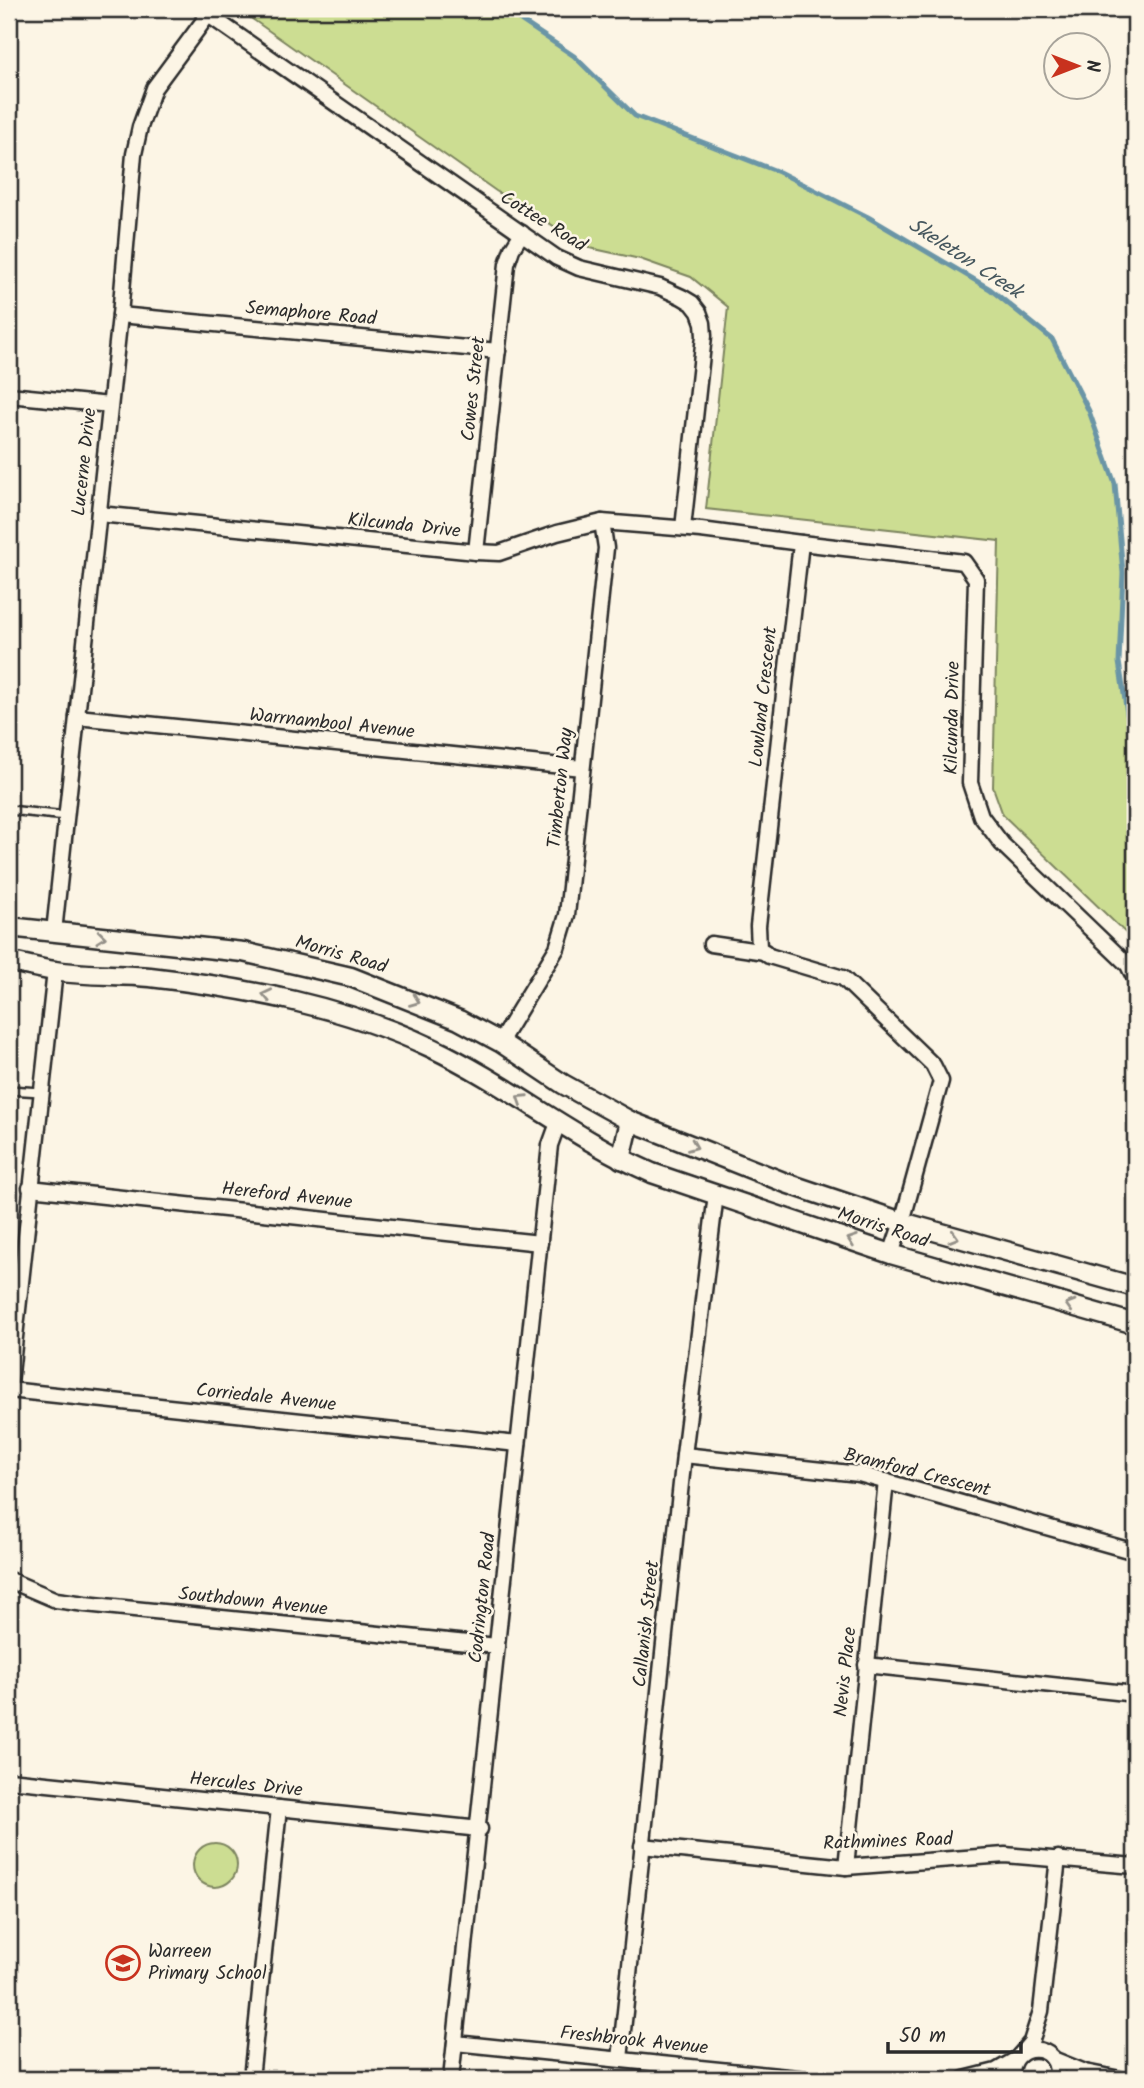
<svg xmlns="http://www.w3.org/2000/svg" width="1144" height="2088" font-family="Kalam,sans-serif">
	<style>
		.green { fill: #ccdd92; stroke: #7c845e; stroke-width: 2 }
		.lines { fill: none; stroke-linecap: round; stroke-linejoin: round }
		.stream { stroke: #6b95a6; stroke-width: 5 }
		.service-casing { stroke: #2b2b2b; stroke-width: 12 }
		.minor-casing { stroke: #2b2b2b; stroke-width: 19 }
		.tertiary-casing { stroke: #2b2b2b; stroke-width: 23 }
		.service { stroke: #fcf5e5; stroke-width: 7 }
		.minor { stroke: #fcf5e5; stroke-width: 14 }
		.tertiary { stroke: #fcf5e5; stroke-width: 18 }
		.oneway { stroke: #949088 }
		.labels { text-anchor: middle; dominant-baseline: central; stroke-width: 5; stroke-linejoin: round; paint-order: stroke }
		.street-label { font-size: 19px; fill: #2b2b2b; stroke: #fcf5e5 }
		.poi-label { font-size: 19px; fill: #2b2b2b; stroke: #fcf5e5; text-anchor: start }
		.water-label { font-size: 21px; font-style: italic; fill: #46575e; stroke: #fcf5e5 }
	</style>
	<rect width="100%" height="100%" fill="#fcf5e5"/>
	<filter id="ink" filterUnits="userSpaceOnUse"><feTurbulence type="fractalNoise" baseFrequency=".0143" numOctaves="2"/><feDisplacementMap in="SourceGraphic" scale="14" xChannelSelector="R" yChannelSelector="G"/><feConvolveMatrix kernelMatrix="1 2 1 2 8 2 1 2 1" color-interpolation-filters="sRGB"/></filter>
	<g filter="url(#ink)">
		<g class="green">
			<path d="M238,9H504L574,56L635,116L779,172L868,217L990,289L1052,339L1089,411L1115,484L1123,573L1119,662L1129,726L1135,735V942L1003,815L993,787L999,541L706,509L728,307L691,277L640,259L590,248L496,191Z"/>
			<circle cx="215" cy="1865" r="22"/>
		</g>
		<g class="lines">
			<path class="stream" d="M504,9L574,56L635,116L779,172L868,217L990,289L1052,339L1089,411L1115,484L1123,573L1119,662L1129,726L1135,735"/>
			<g class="service-casing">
				<g id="service">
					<path d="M9,810L66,816"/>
					<path d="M9,1090L41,1092"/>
				</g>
			</g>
			<g class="minor-casing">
				<g id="minor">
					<path d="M200,9L557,258L579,268L660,287L682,297L692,303L699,312L703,323L704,336L683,528"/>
					<path d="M120,315L498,351"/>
					<path d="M9,395L110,405"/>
					<path d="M99,514L476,552L499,553L557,533L602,522L701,530L801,543L758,926L759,948L769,956L843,978L933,1065L941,1081L902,1222L891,1254"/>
					<path d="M801,543L964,562L976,579L970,783L981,816L1002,844L1128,965L1135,979"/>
					<path d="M476,552L507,264L512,249L522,233"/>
					<path d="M77,717L582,768"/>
					<path d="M54,932L120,315L134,154L140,127L154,88L208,15"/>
					<path d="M711,944L765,952"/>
					<path d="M500,1042L557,948L567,915L606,548L602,522"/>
					<path d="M30,1188L540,1243"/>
					<path d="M9,1390L518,1444"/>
					<path d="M9,1392L55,971"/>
					<path d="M684,1455L859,1474L1135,1552"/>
					<path d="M9,1580L56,1600L85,1604L497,1646"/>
					<path d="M866,1665L1135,1694"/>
					<path d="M9,1780L480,1829"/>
					<path d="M642,1846L846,1867L1005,1855L1135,1866"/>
					<path d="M846,1867L886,1481"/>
					<path d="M455,2043L808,2079"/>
					<path d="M1020,2055L1031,2042L1041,2011L1058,1858"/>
					<path d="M620,2059L684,1455L716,1194"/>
					<path d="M1053,2059L1085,2072L1120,2079"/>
					<path d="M251,2079L279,1808"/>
					<path d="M451,2079L550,1145L558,1123"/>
					<path d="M964,2079L996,2071L1015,2060"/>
					<path d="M1013,2079C1006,2040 1064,2040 1056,2079"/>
				</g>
			</g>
			<g class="tertiary-casing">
				<g id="tertiary">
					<path d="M9,927L243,952L351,977L459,1020L500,1042L563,1084L630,1121L786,1183L902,1222L1135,1287"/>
					<path d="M9,962C25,964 40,969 55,971C87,976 119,974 150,977C246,988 344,1006 432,1048C508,1084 574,1139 652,1173L891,1254L1135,1324"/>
					<path d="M621,1159L630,1121"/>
				</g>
			</g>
			<use href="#service" class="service"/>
			<use href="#minor" class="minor"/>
			<use href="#tertiary" class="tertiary"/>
		</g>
		<defs><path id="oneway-chevron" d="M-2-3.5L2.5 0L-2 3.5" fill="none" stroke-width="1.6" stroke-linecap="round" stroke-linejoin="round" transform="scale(1.75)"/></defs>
		<g class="oneway">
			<use href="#oneway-chevron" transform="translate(101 937) rotate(6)"/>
			<use href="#oneway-chevron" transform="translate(267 995) rotate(-168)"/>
			<use href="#oneway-chevron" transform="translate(415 1001) rotate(22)"/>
			<use href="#oneway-chevron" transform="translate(521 1099) rotate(-147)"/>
			<use href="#oneway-chevron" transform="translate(693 1146) rotate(22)"/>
			<use href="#oneway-chevron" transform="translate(954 1237) rotate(16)"/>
			<use href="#oneway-chevron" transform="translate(852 1240) rotate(-161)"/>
			<use href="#oneway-chevron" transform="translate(1070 1305) rotate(-164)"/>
		</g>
	</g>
	<defs>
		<g id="school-ring" transform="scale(1.75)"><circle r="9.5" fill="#fcf5e5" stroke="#c8321e" stroke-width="1.5"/><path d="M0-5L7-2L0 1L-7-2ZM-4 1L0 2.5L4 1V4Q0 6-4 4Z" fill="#c8321e"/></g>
	</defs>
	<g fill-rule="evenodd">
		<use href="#school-ring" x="123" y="1963"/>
	</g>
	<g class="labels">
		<g class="street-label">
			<text transform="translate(543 222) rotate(32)">Cottee Road</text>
			<text transform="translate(311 314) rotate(5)">Semaphore Road</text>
			<text transform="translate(474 389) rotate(-84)">Cowes Street</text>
			<text transform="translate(85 462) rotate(-84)">Lucerne Drive</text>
			<text transform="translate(404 526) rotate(6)">Kilcunda Drive</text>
			<text transform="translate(764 697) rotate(-84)">Lowland Crescent</text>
			<text transform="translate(953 718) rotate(-89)">Kilcunda Drive</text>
			<text transform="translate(332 724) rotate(6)">Warrnambool Avenue</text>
			<text transform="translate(561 788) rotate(-84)">Timberton Way</text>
			<text transform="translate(341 955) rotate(16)">Morris Road</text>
			<text transform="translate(287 1196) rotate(6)">Hereford Avenue</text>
			<text transform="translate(883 1228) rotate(18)">Morris Road</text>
			<text transform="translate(266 1398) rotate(6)">Corriedale Avenue</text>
			<text transform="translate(917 1473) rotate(14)">Bramford Crescent</text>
			<text transform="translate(483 1598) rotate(-84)">Codrington Road</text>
			<text transform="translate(253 1602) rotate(6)">Southdown Avenue</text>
			<text transform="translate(647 1624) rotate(-84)">Callanish Street</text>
			<text transform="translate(846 1672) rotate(-84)">Nevis Place</text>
			<text transform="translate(246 1785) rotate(6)">Hercules Drive</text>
			<text transform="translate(888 1842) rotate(-2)">Rathmines Road</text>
			<text transform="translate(634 2041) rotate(6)">Freshbrook Avenue</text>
		</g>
		<g class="poi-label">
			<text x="148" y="1952">Warreen<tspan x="148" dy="22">Primary School</tspan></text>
		</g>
		<g class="water-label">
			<text transform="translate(965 259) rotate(33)">Skeleton Creek</text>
		</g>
	</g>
	<rect width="1144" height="2088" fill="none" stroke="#fcf5e5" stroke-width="35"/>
	<rect x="18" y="18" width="1109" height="2053" fill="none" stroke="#2b2b2b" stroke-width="2.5" filter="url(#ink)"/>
	<g transform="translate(1077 66) rotate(90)"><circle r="33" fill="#fcf5e5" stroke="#a8a49b" stroke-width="2"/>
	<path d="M0-5L12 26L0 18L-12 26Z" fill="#c8321e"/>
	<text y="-10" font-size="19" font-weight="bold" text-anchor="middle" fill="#2b2b2b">N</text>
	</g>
	<path d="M888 2042v10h133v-10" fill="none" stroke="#2b2b2b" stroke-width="3.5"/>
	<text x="899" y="2042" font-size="21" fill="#2b2b2b" stroke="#fcf5e5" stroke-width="5" paint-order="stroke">50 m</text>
</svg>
